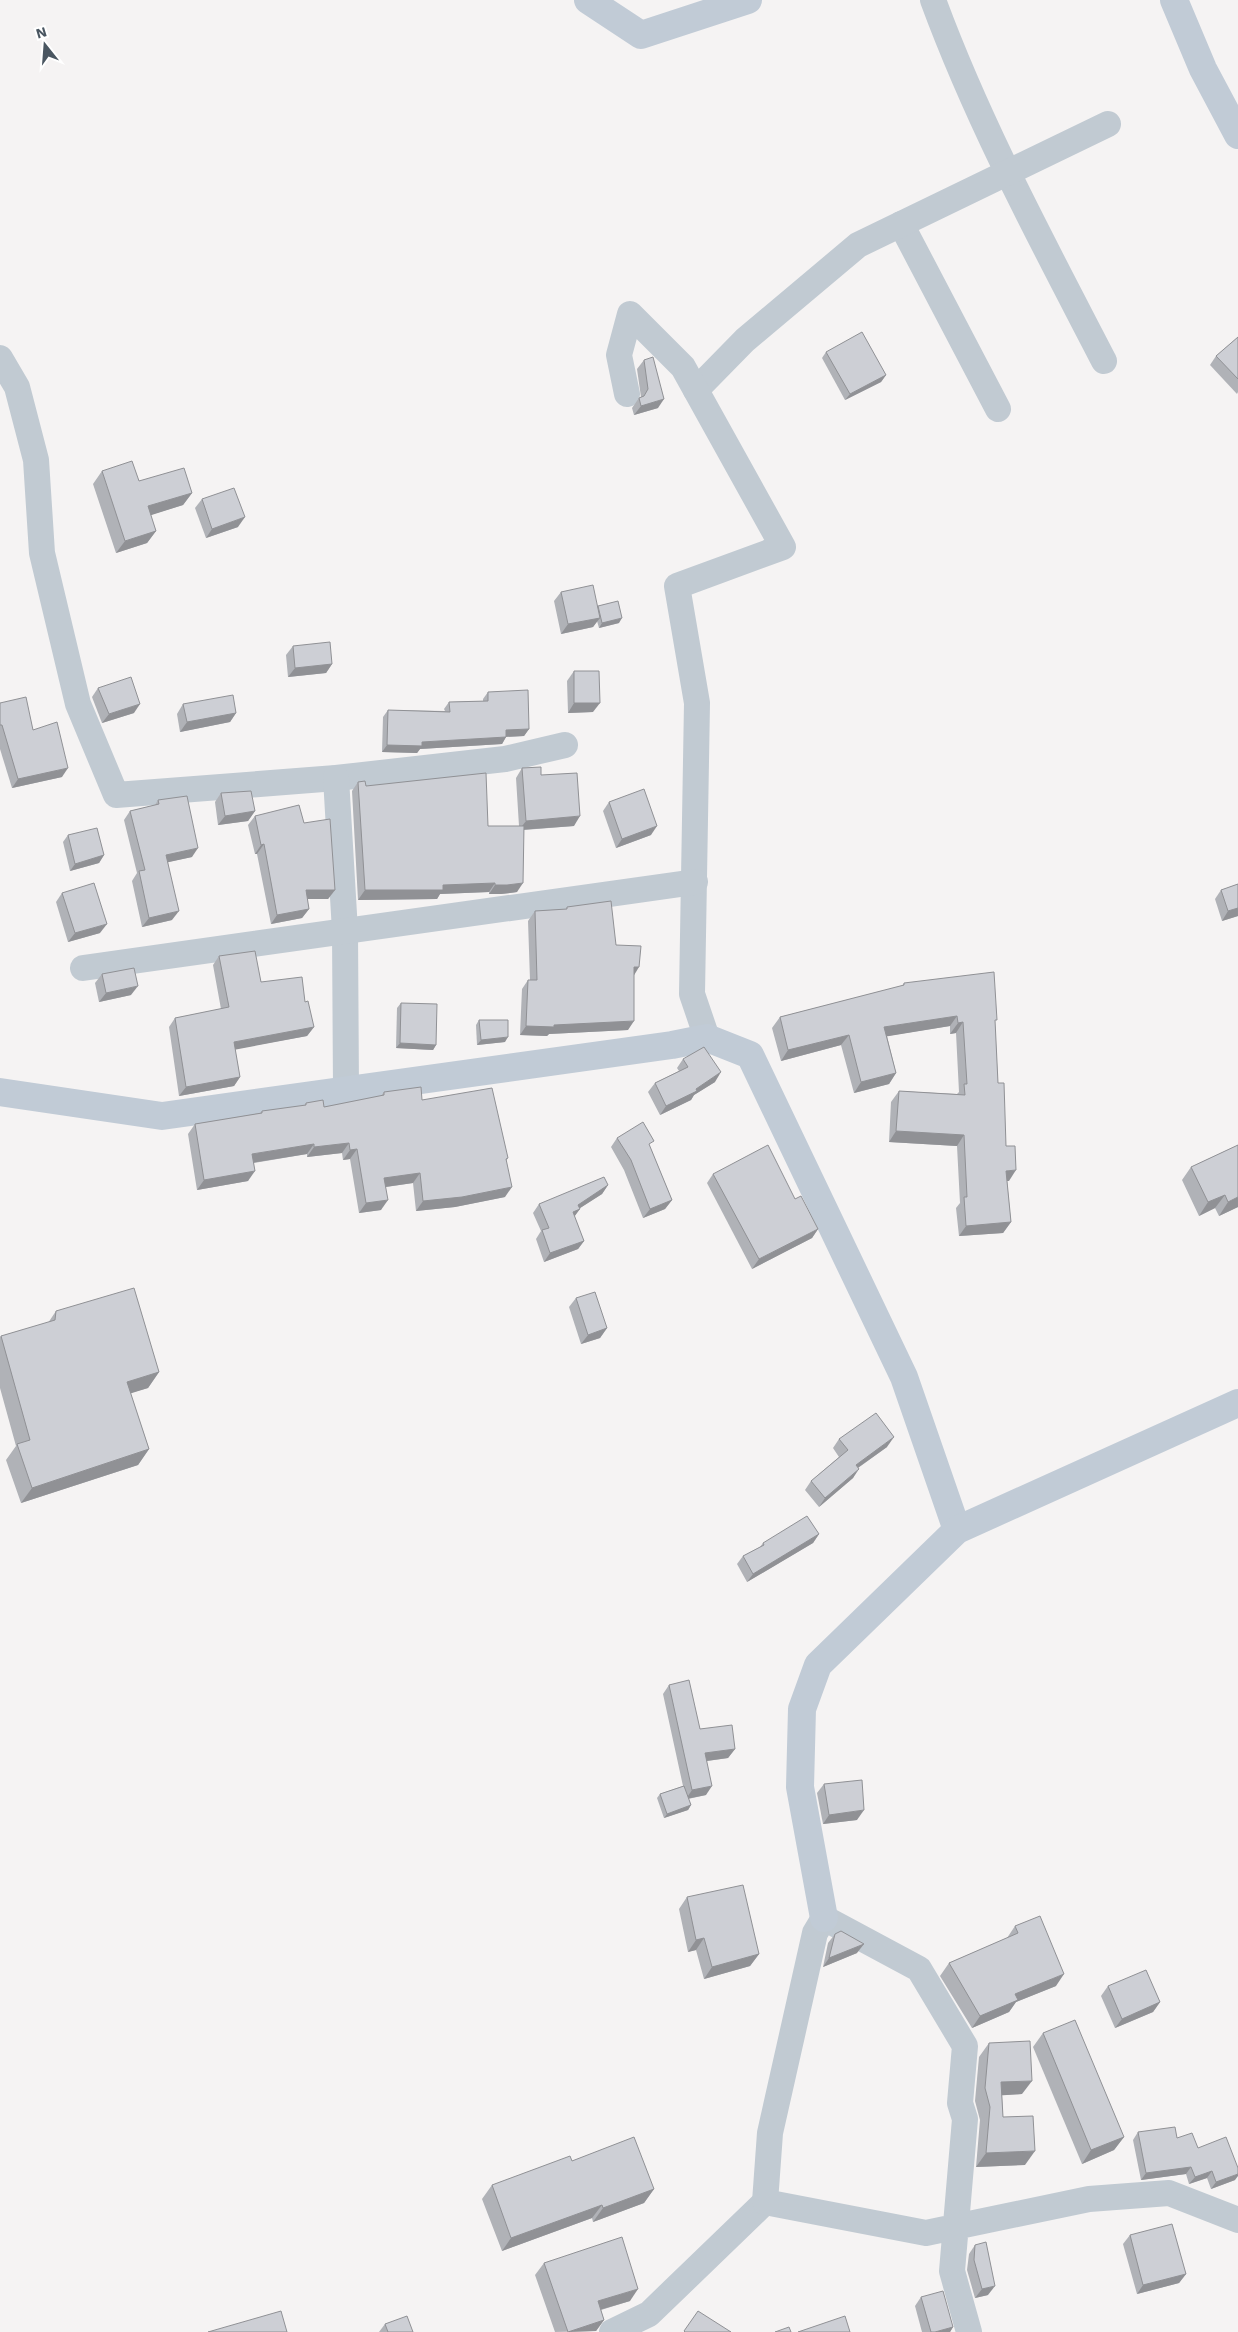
<svg xmlns="http://www.w3.org/2000/svg" width="1238" height="2332" font-family="'Work Sans',sans-serif">
	<style>
		.lines { fill: none; stroke-linecap: round; stroke-linejoin: round }
		.street { stroke: #c1cad2; stroke-width: 26 }
		.secondary { stroke: #c1cbd6; stroke-width: 28 }
		.wall { fill: #b0b2b7 }
		.shaded-wall { fill: #909195 }
		.building { fill: #cdcfd5; stroke: #909195 }
	</style>
	<rect width="100%" height="100%" fill="#f5f3f3"/>
	<g class="lines">
		<g class="street">
			<path d="M933,0C979,125 1043,243 1104,361"/>
			<path d="M901,224L998,409"/>
			<path d="M0,358L17,387L36,460L42,553L78,704L116,795L336,778L505,759L565,745"/>
			<path d="M696,390L745,340L858,245L1108,124"/>
			<path d="M627,394L619,355L630,314L683,367L783,547L677,586L697,703L692,994L707,1038"/>
			<path d="M336,778L345,931L346,1090"/>
			<path d="M83,968L695,882"/>
			<path d="M612,2332L649,2314L765,2202"/>
			<path d="M969,2332L952,2271L965,2119L960,2103L965,2046L919,1969L824,1918L815,1933L770,2133L765,2202L926,2233L1089,2199L1169,2193L1238,2220"/>
		</g>
		<g class="secondary">
			<path d="M588,0L641,35L748,0"/>
			<path d="M1174,0L1203,69L1238,135"/>
			<path d="M0,1092L162,1116L672,1045L707,1038L750,1055L904,1377L957,1530"/>
			<path d="M824,1918L800,1787L802,1709L818,1665L957,1530L1238,1403"/>
		</g>
	</g>
	<g class="wall">
		<path d="M1238,337V392L1237,394L1210,365L1216,356Z"/>
		<path d="M826,352L886,375L881,382L845,400L822,358Z"/>
		<path d="M644,360L658,408L634,415L632,408L639,398L641,397L637,369Z"/>
		<path d="M102,471L139,481L192,493L183,505L150,515L156,531L147,543L116,553L93,484Z"/>
		<path d="M202,499L238,527L206,538L195,508Z"/>
		<path d="M561,592L597,607L598,606L619,623L599,628L597,621L593,627L561,634L554,601Z"/>
		<path d="M293,646L332,664L326,673L288,677L286,655Z"/>
		<path d="M574,671L593,712L568,713L567,681Z"/>
		<path d="M98,688L134,713L102,723L92,697Z"/>
		<path d="M488,692L529,729L524,736L506,737L502,744L420,749L417,753L382,752L383,717L388,710L445,711L444,709L449,702L483,701V699Z"/>
		<path d="M0,703L62,777L12,788L0,749Z"/>
		<path d="M183,704L236,713L230,722L180,732L177,714Z"/>
		<path d="M522,768L541,775L574,826L524,830L517,892L501,894H489V892L440,894L437,899L358,900L352,791L358,782L366,786L488,826H519L516,778Z"/>
		<path d="M221,793L255,811L248,821L218,825L215,802Z"/>
		<path d="M158,800L192,857L168,862L172,920L142,927L132,881L137,873L124,820L130,811L155,805Z"/>
		<path d="M609,802L651,835L616,848L603,811Z"/>
		<path d="M255,816L304,823L335,890L328,899H307L309,909L302,918L271,924L257,854H255L248,825Z"/>
		<path d="M68,835L104,855L99,863L70,871L63,842Z"/>
		<path d="M1238,884V916L1222,921L1215,899L1221,890Z"/>
		<path d="M62,893L100,933L68,942L56,902Z"/>
		<path d="M567,907L616,945L634,975L628,1030L549,1034L547,1036L520,1035L522,989L528,980H530L528,921L535,911L566,909Z"/>
		<path d="M219,956L261,982L314,1027L307,1036L235,1049L240,1077L234,1086L179,1096L169,1027L175,1018L221,1009L213,965Z"/>
		<path d="M102,974L131,995L99,1002L95,983Z"/>
		<path d="M904,983L995,1024L998,1083L1006,1146L1009,1181H1007L1011,1222L1003,1233L959,1236L956,1208L960,1203L957,1146L889,1142L891,1102L899,1091L957,1094L959,1092L956,1033L950,1034V1026L887,1036L896,1073L889,1084L854,1093L841,1045L781,1061L772,1028L780,1017L902,986Z"/>
		<path d="M401,1003L436,1045L433,1050L396,1048L397,1008Z"/>
		<path d="M479,1020L505,1042L477,1045L476,1025Z"/>
		<path d="M683,1059L715,1082L694,1095L691,1100L660,1115L648,1092L655,1083L679,1071L677,1068Z"/>
		<path d="M384,1092L422,1100L508,1158L506,1161L505,1197L455,1207L416,1211L413,1183L386,1187L381,1210L359,1213L350,1159L343,1160L342,1153L307,1157V1154L254,1163L248,1181L197,1190L188,1134L195,1124L260,1113L262,1111L304,1106L306,1103L324,1107L381,1096Z"/>
		<path d="M617,1138L650,1147L672,1200L665,1209L643,1218L624,1170L611,1147Z"/>
		<path d="M1238,1145V1207L1219,1216L1215,1208L1199,1216L1182,1180L1191,1167Z"/>
		<path d="M713,1174L795,1199L818,1229L812,1238L752,1269L707,1183Z"/>
		<path d="M608,1185L602,1194L580,1208L574,1217L584,1241L578,1249L544,1262L536,1239L541,1231L533,1213L539,1204Z"/>
		<path d="M576,1298L607,1328L600,1338L581,1344L569,1307Z"/>
		<path d="M56,1311L159,1372L148,1388L130,1393L149,1449L138,1465L21,1503L6,1460L16,1446L0,1388V1337L1,1336L48,1323Z"/>
		<path d="M839,1439L887,1447L858,1468L853,1478L819,1507L805,1490L811,1481L839,1457L833,1448Z"/>
		<path d="M819,1534L813,1543L747,1582L737,1564L743,1556L760,1547L763,1543Z"/>
		<path d="M669,1685L700,1729L735,1749L728,1758L707,1761L706,1795L688,1799L691,1805L688,1810L664,1818L657,1798L660,1794L683,1786L663,1694Z"/>
		<path d="M824,1784L857,1820L823,1824L817,1793Z"/>
		<path d="M687,1897L759,1954L750,1966L704,1979L696,1950L688,1952L679,1909Z"/>
		<path d="M1015,1926L1056,1986L1016,2002L1009,2012L972,2028L940,1976L949,1963L1007,1938Z"/>
		<path d="M835,1934L857,1953L823,1967L828,1943Z"/>
		<path d="M1108,1986L1160,2002L1153,2012L1115,2028L1101,1996Z"/>
		<path d="M1043,2033L1124,2137L1114,2150L1082,2164L1033,2047Z"/>
		<path d="M989,2043L1022,2094L1002,2095L1003,2117L1025,2165L976,2167L980,2120L975,2101L979,2057Z"/>
		<path d="M1138,2132L1177,2138L1198,2148L1235,2180L1211,2189L1207,2178L1189,2184L1186,2174L1141,2180L1133,2140Z"/>
		<path d="M572,2161L654,2189L644,2203L593,2222L592,2218L502,2251L482,2199L492,2185Z"/>
		<path d="M1130,2235L1186,2274L1179,2283L1137,2294L1123,2244Z"/>
		<path d="M975,2245L988,2295L975,2298L967,2270L969,2254Z"/>
		<path d="M544,2263L630,2301L601,2310L604,2320L596,2331L555,2332L535,2275Z"/>
		<path d="M921,2297L953,2327L950,2332H922L915,2306Z"/>
		<path d="M385,2324L413,2332H379Z"/>
	</g>
	<g class="shaded-wall">
		<path d="M886,375L881,382L845,400L850,394Z"/>
		<path d="M664,399L658,408L634,415L641,406Z"/>
		<path d="M192,493L183,505L139,519L148,506Z"/>
		<path d="M245,517L238,527L206,538L212,529Z"/>
		<path d="M156,531L147,543L116,553L125,541Z"/>
		<path d="M600,618L593,627L561,634L568,624Z"/>
		<path d="M622,618L619,623L599,628L602,623Z"/>
		<path d="M332,664L326,673L288,677L295,668Z"/>
		<path d="M574,703H600L593,712L568,713Z"/>
		<path d="M140,704L134,713L102,723L109,714Z"/>
		<path d="M236,713L230,722L180,732L187,722Z"/>
		<path d="M529,729L524,736L501,737L506,730Z"/>
		<path d="M506,737L502,744L420,749L417,753L382,752L387,745L422,742Z"/>
		<path d="M68,768L62,777L12,788L18,779Z"/>
		<path d="M255,811L248,821L218,825L225,816Z"/>
		<path d="M580,816L574,826L519,830L526,821Z"/>
		<path d="M657,826L651,835L616,848L622,839Z"/>
		<path d="M264,844L257,854H255L261,845Z"/>
		<path d="M198,848L192,857L160,864L166,855Z"/>
		<path d="M104,855L99,863L70,871L75,864Z"/>
		<path d="M495,883L489,892L440,894L437,899L358,900L365,890L443,885Z"/>
		<path d="M523,883L517,892L501,894H489L495,885Z"/>
		<path d="M306,890H335L328,899H299Z"/>
		<path d="M1238,908V916L1222,921L1228,911Z"/>
		<path d="M309,909L302,918L271,924L277,915Z"/>
		<path d="M179,911L172,920L142,927L149,918Z"/>
		<path d="M107,924L100,933L68,942L75,933Z"/>
		<path d="M634,967H639L633,977Z"/>
		<path d="M138,986L131,995L99,1002L106,993Z"/>
		<path d="M957,1016L950,1026L877,1038L884,1027Z"/>
		<path d="M634,1021L628,1030L549,1034L547,1036L520,1035L526,1026Z"/>
		<path d="M963,1022L956,1033L950,1034L958,1023Z"/>
		<path d="M314,1027L307,1036L228,1051L234,1042Z"/>
		<path d="M849,1035L841,1045L781,1061L788,1050Z"/>
		<path d="M508,1037L505,1042L477,1045L481,1040Z"/>
		<path d="M400,1043L436,1045L433,1050L396,1048Z"/>
		<path d="M721,1072L715,1082L694,1095L691,1100L660,1115L666,1106L696,1089Z"/>
		<path d="M896,1073L889,1084L854,1093L861,1082Z"/>
		<path d="M240,1077L234,1086L179,1096L186,1087Z"/>
		<path d="M896,1131L964,1135L957,1146L889,1142Z"/>
		<path d="M349,1143L342,1153L307,1157L314,1147Z"/>
		<path d="M314,1144L307,1154L245,1164L252,1154Z"/>
		<path d="M357,1149L350,1159L343,1160L350,1150Z"/>
		<path d="M1016,1170L1009,1181H999L1006,1171Z"/>
		<path d="M255,1171L248,1181L197,1190L204,1180Z"/>
		<path d="M420,1173L413,1183L378,1188L384,1178Z"/>
		<path d="M608,1185L602,1194L577,1210L580,1209L574,1217L567,1220L578,1205Z"/>
		<path d="M512,1187L505,1197L455,1207L416,1211L423,1201Z"/>
		<path d="M1225,1195L1215,1208L1199,1216L1208,1202Z"/>
		<path d="M1238,1197V1207L1219,1216L1228,1202Z"/>
		<path d="M388,1200L381,1210L359,1213L366,1203Z"/>
		<path d="M672,1200L665,1209L643,1218L650,1209Z"/>
		<path d="M1011,1222L1003,1233L959,1236L966,1226Z"/>
		<path d="M818,1229L812,1238L752,1269L759,1259Z"/>
		<path d="M584,1241L578,1249L544,1262L550,1253Z"/>
		<path d="M607,1328L600,1338L581,1344L588,1335Z"/>
		<path d="M159,1372L148,1388L116,1398L127,1382Z"/>
		<path d="M894,1437L887,1447L849,1474L856,1465Z"/>
		<path d="M149,1449L138,1465L21,1503L32,1488Z"/>
		<path d="M859,1469L853,1478L819,1507L825,1498Z"/>
		<path d="M819,1534L813,1543L747,1582L753,1574Z"/>
		<path d="M735,1749L728,1758L699,1762L705,1753Z"/>
		<path d="M712,1786L706,1795L686,1799L692,1790Z"/>
		<path d="M691,1805L688,1810L664,1818L667,1814Z"/>
		<path d="M864,1810L857,1820L823,1824L829,1815Z"/>
		<path d="M704,1938L696,1950L688,1952L696,1940Z"/>
		<path d="M864,1944L857,1953L823,1967L829,1958Z"/>
		<path d="M759,1954L750,1966L704,1979L712,1967Z"/>
		<path d="M1064,1974L1056,1986L1016,2002L1009,2012L972,2028L980,2016L1015,1994Z"/>
		<path d="M1160,2002L1153,2012L1115,2028L1122,2019Z"/>
		<path d="M1032,2081L1022,2094L992,2096L1001,2082Z"/>
		<path d="M1124,2137L1114,2150L1082,2164L1091,2150Z"/>
		<path d="M1035,2151L1025,2165L976,2167L986,2153Z"/>
		<path d="M1191,2167L1186,2174L1141,2180L1146,2173Z"/>
		<path d="M1212,2171L1207,2178L1189,2184L1195,2177Z"/>
		<path d="M1238,2174V2176L1235,2180L1211,2189L1216,2182Z"/>
		<path d="M654,2189L644,2203L593,2222L603,2208Z"/>
		<path d="M602,2205L592,2218L502,2251L511,2238Z"/>
		<path d="M1186,2274L1179,2283L1137,2294L1143,2285Z"/>
		<path d="M995,2286L988,2295L975,2298L982,2289Z"/>
		<path d="M638,2289L630,2301L589,2313L598,2301Z"/>
		<path d="M604,2320L596,2331L568,2332Z"/>
		<path d="M953,2327L950,2332H935Z"/>
	</g>
	<g class="building">
		<path d="M862,332L886,375L850,394L826,352Z"/>
		<path d="M1238,337V379L1216,356Z"/>
		<path d="M653,357L664,399L641,406L639,398L644,396L648,389L644,360Z"/>
		<path d="M132,461L139,481L184,468L192,493L148,506L156,531L125,541L102,471Z"/>
		<path d="M234,488L245,517L212,529L202,499Z"/>
		<path d="M593,585L600,618L568,624L561,592Z"/>
		<path d="M618,601L622,618L602,623L598,606Z"/>
		<path d="M330,642L332,664L295,668L293,646Z"/>
		<path d="M574,671H599L600,703H574Z"/>
		<path d="M131,677L140,704L109,714L98,688Z"/>
		<path d="M528,690L529,729L506,730V737L422,742V746L387,745L388,710L450,712L449,702L488,701V692Z"/>
		<path d="M233,695L236,713L187,722L183,704Z"/>
		<path d="M26,697L33,730L57,722L68,768L18,779L2,725H0V703Z"/>
		<path d="M541,767V775L577,773L580,816L526,821L522,768Z"/>
		<path d="M486,773L488,826H524L523,883L507,885H495V883L443,885V890H365L358,782L365,781L366,786Z"/>
		<path d="M644,789L657,826L622,839L609,802Z"/>
		<path d="M251,791L255,811L225,816L221,793Z"/>
		<path d="M187,796L198,848L166,855L179,911L149,918L139,871L145,870L130,811L159,804L158,800Z"/>
		<path d="M299,805L304,823L330,819L335,890H306L309,909L277,915L264,844L261,845L255,816Z"/>
		<path d="M97,828L104,855L75,864L68,835Z"/>
		<path d="M94,883L107,924L75,933L62,893Z"/>
		<path d="M1238,884V908L1228,911L1221,890Z"/>
		<path d="M611,901L616,945L641,946L639,967H634V1021L554,1025V1027L526,1026L528,980H537L535,911L567,909V907Z"/>
		<path d="M255,951L261,982L302,977L305,1002L308,1001L314,1027L234,1042L240,1077L186,1087L175,1018L229,1007L219,956Z"/>
		<path d="M134,968L138,986L106,993L102,974Z"/>
		<path d="M994,972L997,1020H995L998,1083H1004L1006,1146H1015L1016,1170L1006,1171L1011,1222L966,1226L964,1197H967L964,1135L896,1131L899,1091L965,1095L964,1084H967L963,1022L958,1023L957,1016L884,1027L896,1073L861,1082L849,1035L788,1050L780,1017L904,985V983Z"/>
		<path d="M401,1003L437,1004L436,1045L400,1043Z"/>
		<path d="M479,1020H508V1037L481,1040Z"/>
		<path d="M704,1047L721,1072L696,1089L697,1091L666,1106L655,1083L688,1067L683,1059Z"/>
		<path d="M421,1087L422,1100L492,1088L508,1158L506,1159L512,1187L462,1197L423,1201L420,1173L384,1178L388,1200L366,1203L357,1149L350,1150L349,1143L314,1147V1144L252,1154L255,1171L204,1180L195,1124L262,1113V1111L306,1105V1103L323,1100L324,1107L384,1095V1092Z"/>
		<path d="M643,1122L654,1141L649,1144L672,1200L650,1209L631,1160L617,1138Z"/>
		<path d="M768,1145L795,1199L801,1196L818,1229L759,1259L713,1174Z"/>
		<path d="M1238,1145V1197L1228,1202L1225,1195L1208,1202L1191,1167Z"/>
		<path d="M604,1177L608,1185L578,1205L580,1209L573,1212L584,1241L550,1253L542,1230L549,1228L539,1204Z"/>
		<path d="M134,1288L159,1372L127,1382L149,1449L32,1488L17,1444L30,1440L1,1336L55,1320L56,1311Z"/>
		<path d="M595,1292L607,1328L588,1335L576,1298Z"/>
		<path d="M876,1413L894,1437L856,1465L859,1469L825,1498L811,1481L848,1450L839,1439Z"/>
		<path d="M807,1516L819,1534L753,1574L743,1556L764,1545L763,1543Z"/>
		<path d="M689,1680L700,1729L732,1725L735,1749L705,1753L712,1786L692,1790L669,1685Z"/>
		<path d="M862,1780L864,1810L829,1815L824,1784Z"/>
		<path d="M684,1786L691,1805L667,1814L660,1794Z"/>
		<path d="M743,1885L759,1954L712,1967L704,1938L696,1940L687,1897Z"/>
		<path d="M1040,1916L1064,1974L1015,1994L1018,2000L980,2016L949,1963L1018,1933L1015,1926Z"/>
		<path d="M841,1931L864,1944L829,1958L835,1934Z"/>
		<path d="M1146,1970L1160,2002L1122,2019L1108,1986Z"/>
		<path d="M1075,2020L1124,2137L1091,2150L1043,2033Z"/>
		<path d="M1030,2041L1032,2081L1001,2082L1003,2117L1033,2116L1035,2151L986,2153L990,2107L985,2088L989,2043Z"/>
		<path d="M1175,2127L1177,2138L1192,2133L1198,2148L1226,2137L1238,2168V2174L1216,2182L1212,2171L1195,2177L1191,2167L1146,2173L1138,2132Z"/>
		<path d="M634,2137L654,2189L603,2208L602,2205L511,2238L492,2185L570,2156L572,2161Z"/>
		<path d="M1172,2224L1186,2274L1143,2285L1130,2235Z"/>
		<path d="M622,2237L638,2289L598,2301L604,2320L568,2332L544,2263Z"/>
		<path d="M986,2242L995,2286L982,2289L974,2260L975,2245Z"/>
		<path d="M943,2291L953,2327L935,2332H931L921,2297Z"/>
		<path d="M281,2311L287,2332H208Z"/>
		<path d="M698,2311L731,2332H685L684,2331Z"/>
		<path d="M407,2316L413,2332H388L385,2324Z"/>
		<path d="M845,2316L850,2332H798Z"/>
		<path d="M789,2327L791,2332H775Z"/>
	</g>
	<g transform="translate(45 45) rotate(343)" stroke="#ffffff" stroke-width="4" paint-order="stroke">
	<path d="M0-4L9 19L0 12L-9 19Z" fill="#4a5661"/>
	<text y="-8" font-size="14" font-weight="bold" text-anchor="middle" fill="#4a5661">N</text>
	</g>
</svg>
